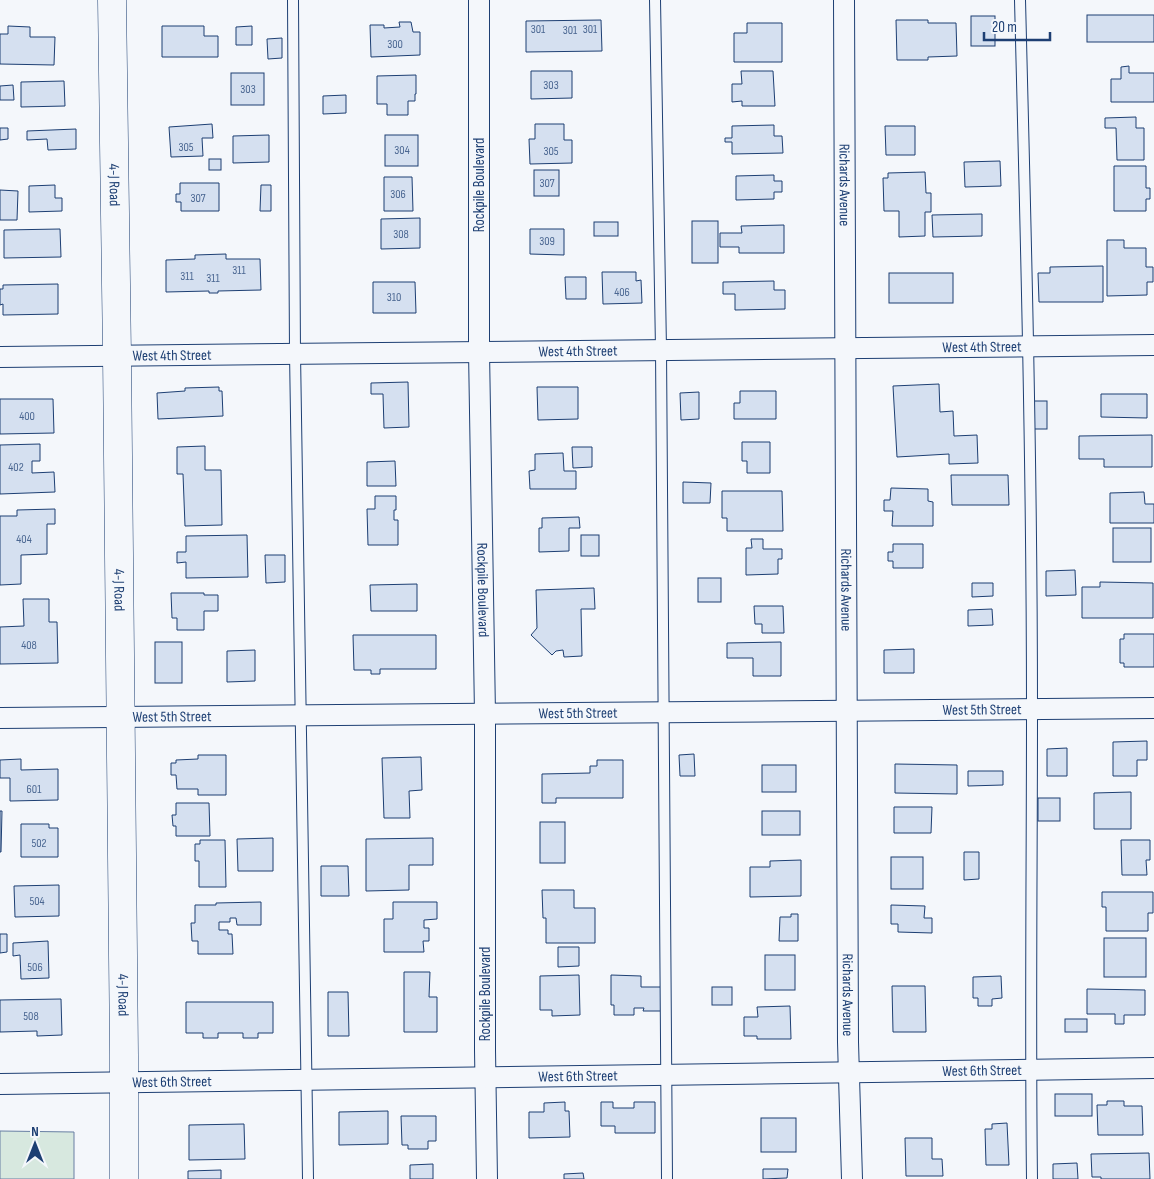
<svg xmlns="http://www.w3.org/2000/svg" width="1154" height="1179" font-family="'Sofia Sans Condensed',sans-serif">
	<style>
		.green { fill: #d7e8df; stroke: #687fa3 }
		.building { fill: #d5e0f0; stroke: #1d3f73 }
		.lines { fill: none; stroke-linecap: round; stroke-linejoin: round }
		.service-casing { stroke: #1d3f73; stroke-width: 12 }
		.minor-casing { stroke: #1d3f73; stroke-width: 22 }
		.secondary-casing { stroke: #1d3f73; stroke-width: 29 }
		.service { stroke: #f4f7fb; stroke-width: 10 }
		.minor { stroke: #f4f7fb; stroke-width: 20 }
		.secondary { stroke: #f4f7fb; stroke-width: 28 }
		.labels { text-anchor: middle; dominant-baseline: central; stroke-width: 4; stroke-linejoin: round; paint-order: stroke }
		.number-label { font-size: 12px; fill: #4b6792 }
		.street-label { font-size: 15px; fill: #1d3f73; stroke: #f4f7fb }
	</style>
	<rect width="100%" height="100%" fill="#f4f7fb"/>
	<path class="green" d="M0,1131L74,1132V1179H0Z"/>
	<g class="building">
		<rect x="1087" y="15" width="67" height="27"/>
		<rect x="971" y="16" width="24" height="30"/>
		<path d="M601,20L602,51L526,52V21Z"/>
		<path d="M896,20H928V23H956L957,56L928,57V60H897Z"/>
		<path d="M399,22H411L413,32H420V55L371,57L370,25H384V28L400,27Z"/>
		<path d="M747,23H782V62H734V33H747Z"/>
		<path d="M8,26L30,27V37H55L54,65L0,64V34H8Z"/>
		<path d="M162,26H204V36H218V57H162Z"/>
		<path d="M252,26V45H236V27Z"/>
		<path d="M282,38V58L268,59L267,39Z"/>
		<path d="M1129,66V73H1154V102H1111V79H1121V67Z"/>
		<path d="M531,71H572V98L531,99Z"/>
		<path d="M741,71H773L775,106H742V101L732,102V84H742Z"/>
		<rect x="231" y="73" width="33" height="32"/>
		<path d="M416,75V94H415V101H408V115H387V104H377V76Z"/>
		<path d="M64,81L65,106L21,107V82Z"/>
		<path d="M13,85L14,100H0V86Z"/>
		<path d="M346,95V113L323,114V96Z"/>
		<path d="M1136,117V128H1144V160H1117L1116,128H1105V118Z"/>
		<path d="M212,124L213,138H202L203,156L171,157L169,127Z"/>
		<path d="M535,124H564V140H572V163L530,164L529,139H535Z"/>
		<path d="M774,125V136H782L783,153L732,154V142H725V138H732V126Z"/>
		<path d="M885,126H915V155H886Z"/>
		<path d="M0,128H8V139L0,140Z"/>
		<path d="M76,129V149L48,150L47,139L27,140V131Z"/>
		<path d="M269,135V162L233,163V136Z"/>
		<rect x="385" y="135" width="33" height="31"/>
		<rect x="209" y="159" width="12" height="11"/>
		<path d="M1000,161L1001,186L965,187L964,162Z"/>
		<path d="M1114,166H1146V188H1150V199H1146V211H1114Z"/>
		<rect x="534" y="170" width="25" height="26"/>
		<path d="M925,172L926,193H931V212H925V236L899,237V211H884L883,178H888V173Z"/>
		<path d="M774,175V181H782V192H774V199L736,200V176Z"/>
		<path d="M384,177H412L413,211H384Z"/>
		<path d="M180,183H219V211H181V202H176V194H180Z"/>
		<path d="M55,185V198H62V211L29,212V186Z"/>
		<path d="M261,185H271V211H260Z"/>
		<path d="M0,190L18,191L17,220H0Z"/>
		<path d="M982,214V236L933,237L932,215Z"/>
		<path d="M420,218V248L381,249V219Z"/>
		<rect x="692" y="221" width="26" height="42"/>
		<rect x="594" y="222" width="24" height="14"/>
		<path d="M784,225V253H739V247H720V233H742L741,226Z"/>
		<path d="M60,229L61,257L4,258V230Z"/>
		<path d="M530,229H564V255L530,254Z"/>
		<path d="M1107,240H1124V248H1146V267H1153V282H1147V295L1107,296Z"/>
		<path d="M226,254V259H260L261,290L218,291V293H209V291L166,292V260L195,259V255Z"/>
		<path d="M1103,266V302H1039L1038,273H1050V267Z"/>
		<path d="M602,272H636V281L641,280L642,303L603,304Z"/>
		<rect x="889" y="273" width="64" height="30"/>
		<path d="M565,277H586V299H566Z"/>
		<path d="M774,281V290H785V309L735,310V294H723V282Z"/>
		<path d="M373,282H415L416,313H373Z"/>
		<path d="M58,284V314L3,315V304L0,305V289H3V285Z"/>
		<path d="M408,382L409,427L384,428L383,394H371V383Z"/>
		<path d="M939,384L940,412L953,411L954,436L977,435L978,463L949,464V454L897,457L893,386Z"/>
		<path d="M219,387V391H222L223,416L158,419L157,393L185,391V388Z"/>
		<path d="M537,387H578V419L538,420Z"/>
		<path d="M740,391H776V419H734V403H740Z"/>
		<path d="M699,392V419L681,420L680,393Z"/>
		<path d="M1101,394H1147V418L1101,417Z"/>
		<path d="M0,399H53L54,433L0,434Z"/>
		<rect x="1034" y="401" width="13" height="28"/>
		<path d="M1152,435V467H1104V459H1079V436Z"/>
		<path d="M742,442H770V473H747V461H742Z"/>
		<path d="M40,444V461H32V473L54,472L55,492L0,494V445Z"/>
		<path d="M205,446V470H221L222,525L185,526L183,474H177V447Z"/>
		<path d="M572,447H592V467L573,468Z"/>
		<path d="M563,453L564,471H576V489H530L529,471L535,470V454Z"/>
		<path d="M395,461L396,486H367V462Z"/>
		<path d="M951,475H1008L1009,505H952Z"/>
		<path d="M683,482L711,483L710,503H683Z"/>
		<path d="M891,488L928,489V501L933,502V526H892L893,511H884V500H890Z"/>
		<path d="M722,491H782L783,531H727V518H722Z"/>
		<path d="M1144,492L1145,504H1154V523H1110V493Z"/>
		<path d="M375,496H396V510H394V520H398V545H368L367,509H375Z"/>
		<path d="M55,509V524H47V554L21,555V584L0,585V516H17V510Z"/>
		<path d="M579,517L580,528H569V551L539,552V528H542V518Z"/>
		<rect x="1113" y="528" width="38" height="34"/>
		<path d="M247,535L248,577L186,578V562L177,563V552H186V536Z"/>
		<rect x="581" y="535" width="18" height="21"/>
		<path d="M751,539H763V549H782V559H778V574L746,575V548H752Z"/>
		<path d="M893,544H923V568H893V561H888V552H893Z"/>
		<path d="M265,555H285V582L266,583Z"/>
		<path d="M1075,570L1076,595L1046,596V571Z"/>
		<rect x="698" y="578" width="23" height="24"/>
		<path d="M1100,582L1153,583V618H1082V587H1100Z"/>
		<path d="M972,583H993V596L972,597Z"/>
		<path d="M417,584V611H371L370,585Z"/>
		<path d="M594,588L595,609H581L582,656L564,657L563,650L556,651L552,655L531,635L537,628L536,590Z"/>
		<path d="M171,593H204V595H218V611H204V630H177V618H172Z"/>
		<path d="M23,599H49V622H57L58,663L0,664V627L24,626Z"/>
		<path d="M754,606H783L784,633H762V624H755Z"/>
		<path d="M992,609L993,625L968,626V610Z"/>
		<path d="M1124,634H1154V667H1124V663H1120V639H1124Z"/>
		<path d="M353,635H436V669H380V674H371V670H354Z"/>
		<rect x="155" y="642" width="27" height="41"/>
		<path d="M781,642V676H753V658H727V643Z"/>
		<path d="M914,649V673H884V650Z"/>
		<path d="M255,650V681L227,682V651Z"/>
		<path d="M1147,741V760H1137V776H1113V742Z"/>
		<path d="M1067,748V776H1047V749Z"/>
		<path d="M694,754L695,776H680L679,755Z"/>
		<path d="M198,755H226V795H198V789H177L176,775H171V763H176V760L198,759Z"/>
		<path d="M421,757L422,790L409,791L410,818H384L382,758Z"/>
		<path d="M21,759V770L58,769V800L10,801V778H0V760Z"/>
		<path d="M597,760H623V798H556V803H542V774L590,773V766H597Z"/>
		<path d="M895,764L957,765V794L895,793Z"/>
		<rect x="762" y="765" width="34" height="27"/>
		<path d="M968,771H1003V785L968,786Z"/>
		<path d="M1131,792V829H1094V793Z"/>
		<rect x="1038" y="798" width="22" height="23"/>
		<path d="M176,803H209L210,836H176V826H173L172,815H176Z"/>
		<path d="M894,807H932L931,833H894Z"/>
		<path d="M0,811H2L1,852H0Z"/>
		<rect x="762" y="811" width="38" height="24"/>
		<rect x="540" y="822" width="25" height="41"/>
		<path d="M21,824H49V828H58V857H21Z"/>
		<path d="M273,838V871H238L237,839Z"/>
		<path d="M433,838V865H409V890L366,891V839Z"/>
		<path d="M200,840H225L226,887H199V861H195V844H200Z"/>
		<path d="M1121,840H1150V860H1146L1147,875H1122Z"/>
		<path d="M964,852H979V879L964,880Z"/>
		<rect x="891" y="857" width="32" height="32"/>
		<path d="M801,860V896L750,897V867H770V861Z"/>
		<path d="M321,866H348L349,896H321Z"/>
		<path d="M59,885V916L15,917L14,886Z"/>
		<path d="M542,890H574V908H595V943H546V918H543Z"/>
		<path d="M1102,892H1153V913H1148V931H1106V907H1102Z"/>
		<path d="M261,902V925H237L236,918H230V922H219V930H228V934H232L233,954H198V941H192L191,923H195V905H216V903Z"/>
		<path d="M393,902H437V919L424,920V928H429V941H423L424,952H384V919H393Z"/>
		<path d="M891,905L925,906L924,918H932V933L898,932V924H891Z"/>
		<path d="M791,914H798V941H779L780,917H791Z"/>
		<path d="M0,934H7V952L0,953Z"/>
		<rect x="1104" y="938" width="42" height="39"/>
		<path d="M48,941L49,978L21,979L20,955L13,956V943Z"/>
		<path d="M558,947H579V966L558,967Z"/>
		<rect x="765" y="955" width="30" height="35"/>
		<path d="M404,972H430L429,997H437V1032H404Z"/>
		<path d="M579,975L580,1015L552,1016V1010H540V976Z"/>
		<path d="M611,975L641,976V987H662L661,1011H643L644,1008H634V1015H614V1005H611Z"/>
		<path d="M1001,976L1002,998L992,999V1006H978V998H973V977Z"/>
		<path d="M892,986H925L926,1032H893Z"/>
		<rect x="712" y="987" width="20" height="18"/>
		<path d="M1087,989L1145,990V1015H1124V1024H1115V1014H1087Z"/>
		<path d="M328,992H348L349,1036H328Z"/>
		<path d="M61,999L62,1035L37,1036V1031L0,1032V1000Z"/>
		<path d="M186,1002H273V1033H258V1038H243V1033H218V1038H203V1033H186Z"/>
		<path d="M790,1006L791,1039H757V1036H744V1017H758L757,1007Z"/>
		<rect x="1065" y="1019" width="22" height="13"/>
		<rect x="1055" y="1094" width="37" height="22"/>
		<path d="M1107,1101H1124V1106H1142L1143,1135H1098L1097,1105H1107Z"/>
		<path d="M565,1102V1111H569L570,1137L529,1138V1112H544V1103Z"/>
		<path d="M601,1102H613V1108H634V1102H655V1133H615V1126H601Z"/>
		<path d="M388,1111V1144L339,1145V1112Z"/>
		<path d="M401,1116H436V1141H428V1149H408V1145H402Z"/>
		<rect x="761" y="1118" width="35" height="34"/>
		<path d="M1007,1123L1009,1165H986L985,1129H992V1124Z"/>
		<path d="M244,1124L245,1159L189,1160V1125Z"/>
		<path d="M905,1138H932V1159H942L943,1176H906Z"/>
		<path d="M1149,1153L1150,1179H1101V1177H1092L1091,1154Z"/>
		<path d="M1077,1163L1078,1179H1053V1164Z"/>
		<path d="M433,1164V1179H410V1165Z"/>
		<path d="M763,1169H788L787,1178L763,1179Z"/>
		<path d="M221,1170V1179H188V1171Z"/>
		<path d="M583,1173L584,1179H564V1174Z"/>
	</g>
	<g class="lines">
		<g class="service-casing">
			<g id="service">
				<path d="M293,0L295,353L308,1179"/>
				<path d="M655,0L661,349L667,1179"/>
				<path d="M1020,0C1026,237 1032,474 1032,711C1032,867 1030,1023 1032,1179"/>
			</g>
		</g>
		<g class="minor-casing">
			<g id="minor">
				<path id="s1" d="M479,0V351L485,714V1050L487,1179"/>
				<path id="s2" d="M844,0L848,1042L852,1179"/>
				<path id="s3" d="M0,357L1154,345"/>
				<path id="s4" d="M0,718L1154,708"/>
				<path id="s5" d="M0,1084L1154,1068"/>
			</g>
		</g>
		<g class="secondary-casing">
			<g id="secondary">
				<path id="s6" d="M112,0L117,355L124,1055V1179"/>
			</g>
		</g>
		<use href="#service" class="service"/>
		<use href="#minor" class="minor"/>
		<use href="#secondary" class="secondary"/>
	</g>
	<g class="labels">
		<g class="number-label">
			<text x="538" y="29">301</text>
			<text x="590" y="29">301</text>
			<text x="570" y="30">301</text>
			<text x="395" y="44">300</text>
			<text x="551" y="85">303</text>
			<text x="248" y="89">303</text>
			<text x="186" y="147">305</text>
			<text x="402" y="150">304</text>
			<text x="551" y="151">305</text>
			<text x="547" y="183">307</text>
			<text x="398" y="194">306</text>
			<text x="198" y="198">307</text>
			<text x="401" y="234">308</text>
			<text x="547" y="241">309</text>
			<text x="239" y="270">311</text>
			<text x="187" y="276">311</text>
			<text x="213" y="278">311</text>
			<text x="622" y="292">406</text>
			<text x="394" y="297">310</text>
			<text x="27" y="416">400</text>
			<text x="16" y="467">402</text>
			<text x="24" y="539">404</text>
			<text x="29" y="645">408</text>
			<text x="34" y="789">601</text>
			<text x="39" y="843">502</text>
			<text x="37" y="901">504</text>
			<text x="35" y="967">506</text>
			<text x="31" y="1016">508</text>
		</g>
		<g class="street-label">
			<text stroke="none"><textPath href="#s6" startOffset="185">4-J Road</textPath></text>
			<text transform="translate(479 185) rotate(-90)">Rockpile Boulevard</text>
			<text stroke="none"><textPath href="#s2" startOffset="185">Richards Avenue</textPath></text>
			<text stroke="none"><textPath href="#s3" startOffset="982">West 4th Street</textPath></text>
			<text stroke="none"><textPath href="#s3" startOffset="578">West 4th Street</textPath></text>
			<text stroke="none"><textPath href="#s3" startOffset="172">West 4th Street</textPath></text>
			<text stroke="none"><textPath href="#s6" startOffset="590">4-J Road</textPath></text>
			<text stroke="none"><textPath href="#s1" startOffset="590">Rockpile Boulevard</textPath></text>
			<text stroke="none"><textPath href="#s2" startOffset="590">Richards Avenue</textPath></text>
			<text stroke="none"><textPath href="#s4" startOffset="982">West 5th Street</textPath></text>
			<text stroke="none"><textPath href="#s4" startOffset="578">West 5th Street</textPath></text>
			<text stroke="none"><textPath href="#s4" startOffset="172">West 5th Street</textPath></text>
			<text stroke="none"><textPath href="#s6" startOffset="995">4-J Road</textPath></text>
			<text transform="translate(485 994) rotate(-90)">Rockpile Boulevard</text>
			<text stroke="none"><textPath href="#s2" startOffset="995">Richards Avenue</textPath></text>
			<text stroke="none"><textPath href="#s5" startOffset="982">West 6th Street</textPath></text>
			<text stroke="none"><textPath href="#s5" startOffset="578">West 6th Street</textPath></text>
			<text stroke="none"><textPath href="#s5" startOffset="172">West 6th Street</textPath></text>
		</g>
	</g>
	<g transform="translate(35 1144)" stroke="#f4f7fb" stroke-width="4" paint-order="stroke">
	<path d="M0-4L9 19L0 12L-9 19Z" fill="#1d3f73"/>
	<text y="-8" font-size="14" font-weight="bold" text-anchor="middle" fill="#1d3f73">N</text>
	</g>
	<path d="M984 32v8h66v-8" fill="none" stroke="#1d3f73" stroke-width="2.5"/>
	<text x="992" y="32" font-size="15" fill="#1d3f73" stroke="#f4f7fb" stroke-width="4" paint-order="stroke">20 m</text>
</svg>
